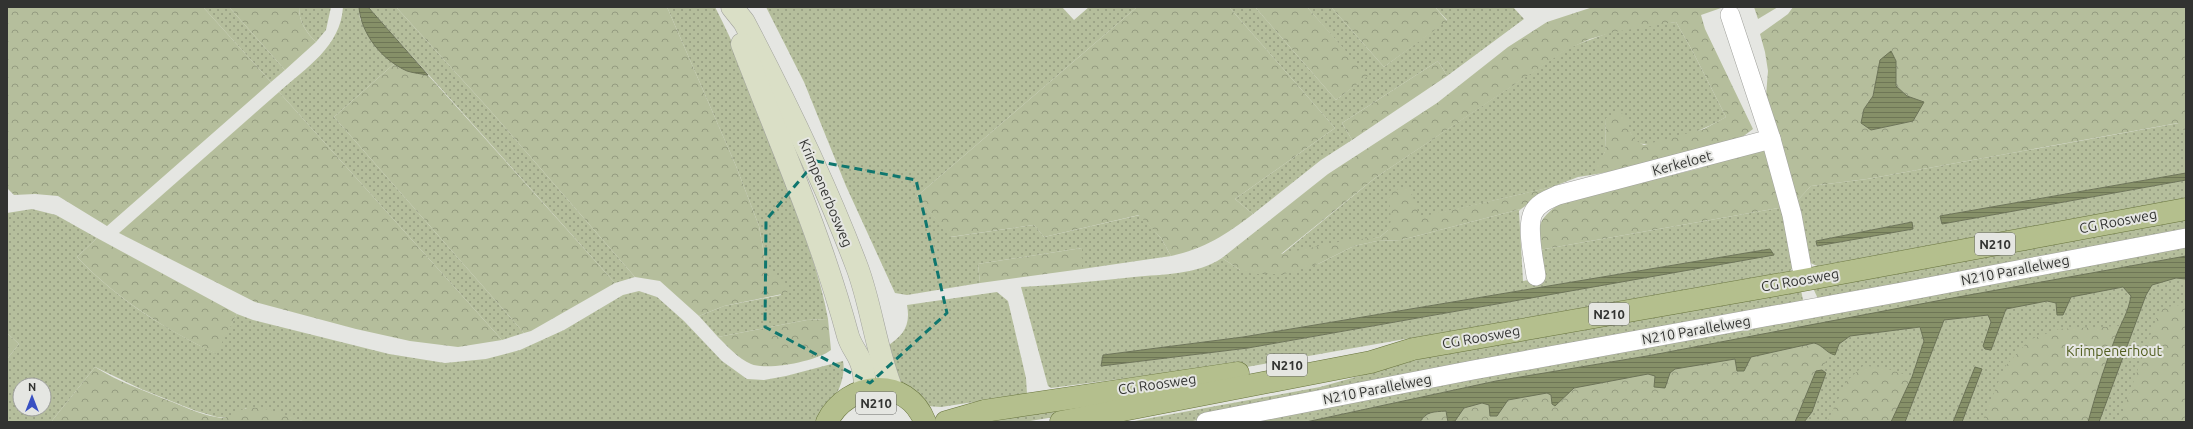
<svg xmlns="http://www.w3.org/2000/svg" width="2193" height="429" font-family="Ubuntu,sans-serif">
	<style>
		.green { fill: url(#green-dots); fill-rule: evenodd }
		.forest { fill: url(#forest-crowns); fill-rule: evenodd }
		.water { fill: url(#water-rules); stroke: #6d7458 }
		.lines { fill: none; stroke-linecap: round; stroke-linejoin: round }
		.street-casing { stroke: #a0a19c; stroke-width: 20 }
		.secondary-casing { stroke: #a0a19c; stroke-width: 23 }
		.primary-casing { stroke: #66723b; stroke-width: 23 }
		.street { stroke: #fff; stroke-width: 19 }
		.secondary { stroke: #dadfc6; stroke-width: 22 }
		.primary { stroke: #b4bf8d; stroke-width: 22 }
		.marked { fill: none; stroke: #0f766e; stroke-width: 3; stroke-dasharray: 8 5; stroke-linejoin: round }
		.labels { text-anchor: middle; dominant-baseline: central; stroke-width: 4; stroke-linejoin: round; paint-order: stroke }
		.shield { fill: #e5e6e2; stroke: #686966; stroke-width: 1 }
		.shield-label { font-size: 13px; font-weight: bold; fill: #323331 }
		.street-label { font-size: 14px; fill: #323331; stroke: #e5e6e2 }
		.park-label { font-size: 14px; fill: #525e20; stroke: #e5e6e2 }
	</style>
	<defs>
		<pattern id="green-dots" width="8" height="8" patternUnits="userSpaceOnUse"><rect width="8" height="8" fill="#b5be9c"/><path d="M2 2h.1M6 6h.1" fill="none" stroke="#949b80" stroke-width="1.8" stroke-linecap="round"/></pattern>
		<pattern id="forest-crowns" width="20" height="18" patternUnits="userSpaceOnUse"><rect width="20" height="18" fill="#b5be9c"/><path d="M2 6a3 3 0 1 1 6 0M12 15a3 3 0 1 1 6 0" fill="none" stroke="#949b80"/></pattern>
		<pattern id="water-rules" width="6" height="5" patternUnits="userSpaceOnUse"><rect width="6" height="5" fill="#869068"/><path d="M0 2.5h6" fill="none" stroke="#6e7656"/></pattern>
	</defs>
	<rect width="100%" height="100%" fill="#e5e6e2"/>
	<g class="green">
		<path d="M203,7H229L285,70L271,82Z"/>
		<path d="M299,7H331L326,30L316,42C306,32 299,22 299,7Z"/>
		<path d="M343,7H359L360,19L390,60L395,63L334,117L524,333L502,340L279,92C306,68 341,46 343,7Z"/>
		<path d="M368,7H396L488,108L635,277L615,283Z"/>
		<path d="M667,7H715C743,60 761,118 782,174C799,221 819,269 828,319L807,320L718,337L699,316L724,306L781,295L766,266L759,226L736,166Z"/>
		<path d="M766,7H1062L1074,20L1089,7H1137L917,196L951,237L1034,225L1044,237L1140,215L1161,238L1171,256L1082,269V248L978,264L980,283L907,295L895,293L846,186L804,82Z"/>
		<path d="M1229,7H1255L1336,100L1367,76L1307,7H1331L1384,67L1447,20L1435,7H1513L1524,19L1447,76L1438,61L1342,123L1352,140L1321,160L1253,214L1235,199L1335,128Z"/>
		<path d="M1676,22L1693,52L1726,117C1703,130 1662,149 1636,143L1629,130L1606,118L1605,152L1597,168V174L1578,177L1552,187L1440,213L1388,230L1380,237L1281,255L1375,178L1568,48L1619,29Z"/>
		<path d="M2179,123L2186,133V173L1940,216L1942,224L2186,180V198L1817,266L1806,261L1794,204L1811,186L1867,179ZM1911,222L1912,229L1816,246V241Z"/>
		<path d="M1785,207L1797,263L1790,271L1224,371L1157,374L1051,388L1048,386L1021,287C1059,285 1096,281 1134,277C1163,274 1197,275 1222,258L1240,270L1318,264L1354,246L1377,241L1401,240L1521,209L1519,211L1523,281L1542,278L1539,250ZM1770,249L1773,255L1248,348L1101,366L1103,355L1243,337Z"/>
		<path d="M32,209L56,215L97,238L77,257C117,299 163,328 215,353L237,314L253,320L389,354L445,363L486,359L520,350L564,330L623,295L639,291L657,297L684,321L722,361L747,379L764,380L786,376L843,361C847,382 831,408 815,422H306L256,408H246L231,417H217L196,411L141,389L95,367L51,422H7V359L19,344L7,333V213ZM20,385H44V409H20Z"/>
		<path d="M2186,220V234L1819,301L1813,288Z"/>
		<path d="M2186,244V256L1647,356L1496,381L1306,422H1237Z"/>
		<path d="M2186,265V422H1381L1841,329Z"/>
		<path d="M1801,290L1804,305L1429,373L1188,422H1129L1320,387L1427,357Z"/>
		<path d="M997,292L1008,301L1026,378L1027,394L941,407L926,406L899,382L886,347C903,336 911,326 907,305Z"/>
		<path d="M1141,395L1109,408L1024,422H977Z"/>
	</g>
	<g class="forest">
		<path d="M7,7H203L271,82L107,226L58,196L35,194L14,195L7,188Z"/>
		<path d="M229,7H299C299,22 306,32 316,42L285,70Z"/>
		<path d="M396,7H667L736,166L759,226L766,266L789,287L787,293L724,306L699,316L660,281L635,277L488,108Z"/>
		<path d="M1137,7H1229L1335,128L1235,199L1253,214C1227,234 1204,249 1171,256L1161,238L1139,215L1044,237L1034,225L950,237L917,196Z"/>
		<path d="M1255,7H1307L1368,76L1336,100Z"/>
		<path d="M1331,7H1435L1447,21L1384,67Z"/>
		<path d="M1593,7H1724L1701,15L1705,29L1753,129L1741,138L1659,162L1597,174V164L1605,152L1606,118C1614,113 1618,110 1626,116C1629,129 1631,140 1644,145L1704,129L1726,117L1693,52L1676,22L1614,32L1590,39L1566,50L1375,178L1281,254L1343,241L1380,237L1388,230L1391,220L1389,198L1392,191L1409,186L1420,217L1552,187L1521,209L1401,240L1377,241L1354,246L1318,264L1284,274H1253L1240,270L1222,258L1328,174L1437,103L1508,47L1547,22Z"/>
		<path d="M1754,7H1778L1758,19Z"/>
		<path d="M1793,7H2186V133L2178,123L1867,179L1811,186L1794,204L1766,96L1768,71L1765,52L1760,34L1788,14ZM1896,61V86L1907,96L1923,102L1913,121L1871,130L1864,109L1873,96L1876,83Z"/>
		<path d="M1438,61L1447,76L1352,140L1342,123Z"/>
		<path d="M395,63L407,71L428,75L615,283L531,331L524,333L334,117Z"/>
		<path d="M279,92L502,340L458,347L410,341L356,329L255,302L119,233Z"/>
		<path d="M1767,149L1785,207L1539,250C1539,223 1537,221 1560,203L1701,168L1732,156Z"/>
		<path d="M97,238L237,314L216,354C163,328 117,299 77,257Z"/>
		<path d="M1082,248V269L980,283L978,264Z"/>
		<path d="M2186,304V422H2119L2160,308Z"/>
		<path d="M828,319L831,350C817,361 768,371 751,364C739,359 727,346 718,337L807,320Z"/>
		<path d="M2120,326L2099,381L2088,422H1982L2004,368L2029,340L2059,329Z"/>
		<path d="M7,333L19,344L7,359Z"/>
		<path d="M1814,343L1821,345L1829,354L1822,370L1816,371L1795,422H1450L1455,421L1464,408L1482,403L1489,405V415L1501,411L1508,400L1513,397L1547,393L1551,395L1552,404L1561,402L1574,388L1648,374C1657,377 1667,376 1674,369L1736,359L1737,367L1744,371L1751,357Z"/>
		<path d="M1863,366L1882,367L1912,377L1891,422H1827L1847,381Z"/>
		<path d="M95,367C117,381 142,390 167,400C183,406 199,414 216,417C231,420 235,411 247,408C262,405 291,418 306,422H51Z"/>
		<path d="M1446,411L1448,422H1420C1426,411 1435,412 1446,411Z"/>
	</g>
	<g class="water">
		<path d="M359,7H368L428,75C422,74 413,73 407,71C382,60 361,34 359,7Z"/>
		<path d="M1891,51L1896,61V86L1907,96L1924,102L1913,121L1871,130L1861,123L1864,109L1873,96L1880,60Z"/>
		<path d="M2186,173V180L1942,224L1940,216Z"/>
		<path d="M1912,222L1913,229L1817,246L1816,241Z"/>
		<path d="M1770,249L1774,255L1248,348L1101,366L1103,355L1243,337Z"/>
		<path d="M2186,256V282V279L2176,278L2152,285L2146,295L2099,422H2088C2096,393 2105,365 2116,336C2122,321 2128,313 2131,296L2123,287L2071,297L2063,315H2057L2056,303L2047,301L2006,309L1991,350L1985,349L1983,346L1991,322L1988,315L1944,320L1905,422H1891L1912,377L1924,341L1920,327L1850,336L1839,344L1835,355C1826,353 1823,345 1814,343L1751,357L1744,371H1737L1735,359L1675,369L1670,373L1665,388L1654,387L1655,376L1648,374L1574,388L1555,406L1552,404L1551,395L1547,393L1508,400L1497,416H1490L1489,405L1482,403L1464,408L1455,421L1448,422L1446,411C1434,412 1426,411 1420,422H1306L1496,381L1647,356L1947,299Z"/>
		<path d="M1975,367L1982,369L1962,422H1953Z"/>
		<path d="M1822,370L1826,373L1812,412L1804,422H1795L1816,371Z"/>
	</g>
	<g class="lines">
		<g class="street-casing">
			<g id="street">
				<path d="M1771,139L1792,215L1804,280"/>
				<path d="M1536,276C1534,260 1526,228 1533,213C1538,203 1549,199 1558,195L1771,139L1730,15"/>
				<path d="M1206,422L1473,370L1902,292L2186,238"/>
			</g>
		</g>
		<g class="secondary-casing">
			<g id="secondary">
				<path d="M732,7L744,22C786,102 825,182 857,267C872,307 876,352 893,392"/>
				<path d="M742,44C779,141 821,235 848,336C851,346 856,351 860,360C864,369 865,380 865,390"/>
			</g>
		</g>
		<g class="primary-casing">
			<g id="primary">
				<path d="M827,422C847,381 907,375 925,422"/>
				<path d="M946,422L984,411L1238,373"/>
				<path d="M1061,422L1371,362L1413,349L1804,280L2186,209"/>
			</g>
		</g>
		<use href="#street" class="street"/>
		<use href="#secondary" class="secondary"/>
		<use href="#primary" class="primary"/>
	</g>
	<path class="marked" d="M816,161L916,180L947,313L870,383L765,327L766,220Z"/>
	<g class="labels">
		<g class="shield">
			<rect x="1975" y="233" width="40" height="22" rx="3"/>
			<rect x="1589" y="303" width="40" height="22" rx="3"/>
			<rect x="1267" y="354" width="40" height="22" rx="3"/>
			<rect x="856" y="392" width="40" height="22" rx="3"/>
		</g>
		<g class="shield-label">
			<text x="1995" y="244">N210</text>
			<text x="1609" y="314">N210</text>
			<text x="1287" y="365">N210</text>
			<text x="876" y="403">N210</text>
		</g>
		<g class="street-label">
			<text transform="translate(1682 163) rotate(-15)">Kerkeloet</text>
			<text transform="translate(826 193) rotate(67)">Krimpenerbosweg</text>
			<text transform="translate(2118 221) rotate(-11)">CG Roosweg</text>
			<text transform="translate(2015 270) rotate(-11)">N210 Parallelweg</text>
			<text transform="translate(1800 280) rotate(-10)">CG Roosweg</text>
			<text transform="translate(1696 330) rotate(-10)">N210 Parallelweg</text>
			<text transform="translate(1481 337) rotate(-10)">CG Roosweg</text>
			<text transform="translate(1157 384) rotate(-8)">CG Roosweg</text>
			<text transform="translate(1377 389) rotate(-11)">N210 Parallelweg</text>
		</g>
		<g class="park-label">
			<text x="2114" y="351">Krimpenerhout</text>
		</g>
	</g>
	<rect width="2193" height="429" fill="none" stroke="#323331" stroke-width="16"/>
	<g transform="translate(32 397)"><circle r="19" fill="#e5e6e2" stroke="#9d9e9b"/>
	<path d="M0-3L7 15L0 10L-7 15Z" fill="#3950c2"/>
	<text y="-6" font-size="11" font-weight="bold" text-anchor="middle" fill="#323331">N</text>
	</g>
</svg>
